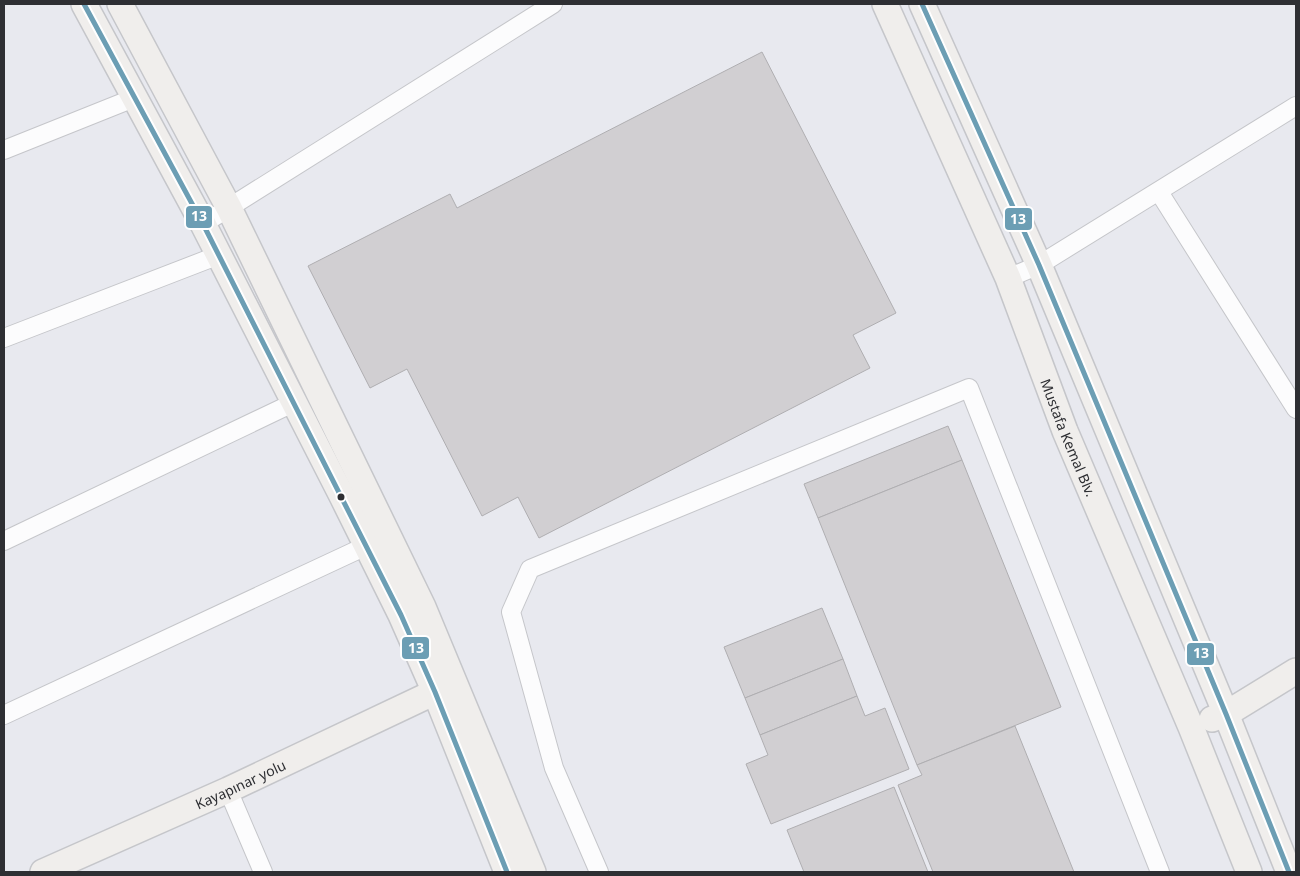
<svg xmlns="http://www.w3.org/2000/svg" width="1300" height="876" font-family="'Noto Sans',sans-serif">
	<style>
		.building { fill: #d1cfd2; stroke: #afaeb1 }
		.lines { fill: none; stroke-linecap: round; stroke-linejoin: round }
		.street-casing { stroke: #c5c6ca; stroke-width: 20 }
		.secondary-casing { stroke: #c5c6ca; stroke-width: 28 }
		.street { stroke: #fcfcfd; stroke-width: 18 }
		.secondary { stroke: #f0eeec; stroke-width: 25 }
		.bus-1-casing { stroke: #fff; stroke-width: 9 }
		.bus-1 { stroke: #6c9eb4; stroke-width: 5 }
		.bus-dot { fill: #2e2f33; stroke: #fff; stroke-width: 2 }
		.labels { text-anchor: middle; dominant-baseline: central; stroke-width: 4; stroke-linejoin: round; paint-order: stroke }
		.street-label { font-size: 14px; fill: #2e2f33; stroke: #fff }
		.line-badge { stroke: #fff; stroke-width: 2 }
		.badge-label { font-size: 14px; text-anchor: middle; font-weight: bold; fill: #fff }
	</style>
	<rect width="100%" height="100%" fill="#e8e9ef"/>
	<g class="building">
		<path d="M762,52L896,313L853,335L870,368L539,538L518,497L482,516L407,369L370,388L308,266L450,194L457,208Z"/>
		<path d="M948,426L962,460L818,518L804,484Z"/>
		<path d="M962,460L1061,707L917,765L818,518Z"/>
		<path d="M822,608L843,659L745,698L724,647Z"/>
		<path d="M843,659L857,696L760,735L745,698Z"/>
		<path d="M857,696L865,716L885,708L909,769L771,824L746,764L768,755L760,735Z"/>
		<path d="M1015,726L1074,872H933L898,785L922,775L917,765Z"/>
		<path d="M894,787L928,872H804L787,830Z"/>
	</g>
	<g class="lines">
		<g class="street-casing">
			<g id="street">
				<path d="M4,150L134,98"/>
				<path d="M1159,192L1296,409"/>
				<path d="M203,224L553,4"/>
				<path d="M1008,278L1039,265L1296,106"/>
				<path d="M4,338L219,255"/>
				<path d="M4,541L293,403"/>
				<path d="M4,715L366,546"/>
				<path d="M228,790L263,872"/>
				<path d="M599,872L554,768L511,612L530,569L969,388L1160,872"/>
			</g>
		</g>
		<g class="secondary-casing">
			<g id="secondary">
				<path d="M84,4L203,224L342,496L401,615L435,692L507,872"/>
				<path d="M120,4L229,208L423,607L533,872"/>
				<path id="s1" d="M885,4L1008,278L1065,431L1191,727L1249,872"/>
				<path d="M922,4L1039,265L1226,714L1289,872"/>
				<path d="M1212,719L1226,714L1296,671"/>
				<path id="s2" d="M43,872L228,790L435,692"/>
			</g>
		</g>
		<use href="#street" class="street"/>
		<use href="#secondary" class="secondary"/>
		<g class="bus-1-casing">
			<g id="bus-1">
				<path d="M84,4L203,224L401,615L435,692L507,872"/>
				<path d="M922,4L1039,265L1226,714L1289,872"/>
			</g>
		</g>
		<use href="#bus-1" class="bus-1"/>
	</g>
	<circle class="bus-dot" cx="341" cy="497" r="4.5"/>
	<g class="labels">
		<g class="street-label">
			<text stroke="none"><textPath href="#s1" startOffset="471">Mustafa Kemal Blv.</textPath></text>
			<text stroke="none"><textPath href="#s2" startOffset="216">Kayapınar yolu</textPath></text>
		</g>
	</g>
	<g class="line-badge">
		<rect x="185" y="205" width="28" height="24" rx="5" fill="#6c9eb4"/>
		<rect x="1004" y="207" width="29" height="24" rx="5" fill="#6c9eb4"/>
		<rect x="401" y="636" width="29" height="24" rx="5" fill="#6c9eb4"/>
		<rect x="1186" y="642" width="29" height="24" rx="5" fill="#6c9eb4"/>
	</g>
	<g class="badge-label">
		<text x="199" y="221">13</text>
		<text x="1018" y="224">13</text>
		<text x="416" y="653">13</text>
		<text x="1201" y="658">13</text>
	</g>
	<rect width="1300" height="876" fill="none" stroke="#2e2f33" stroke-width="10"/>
</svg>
